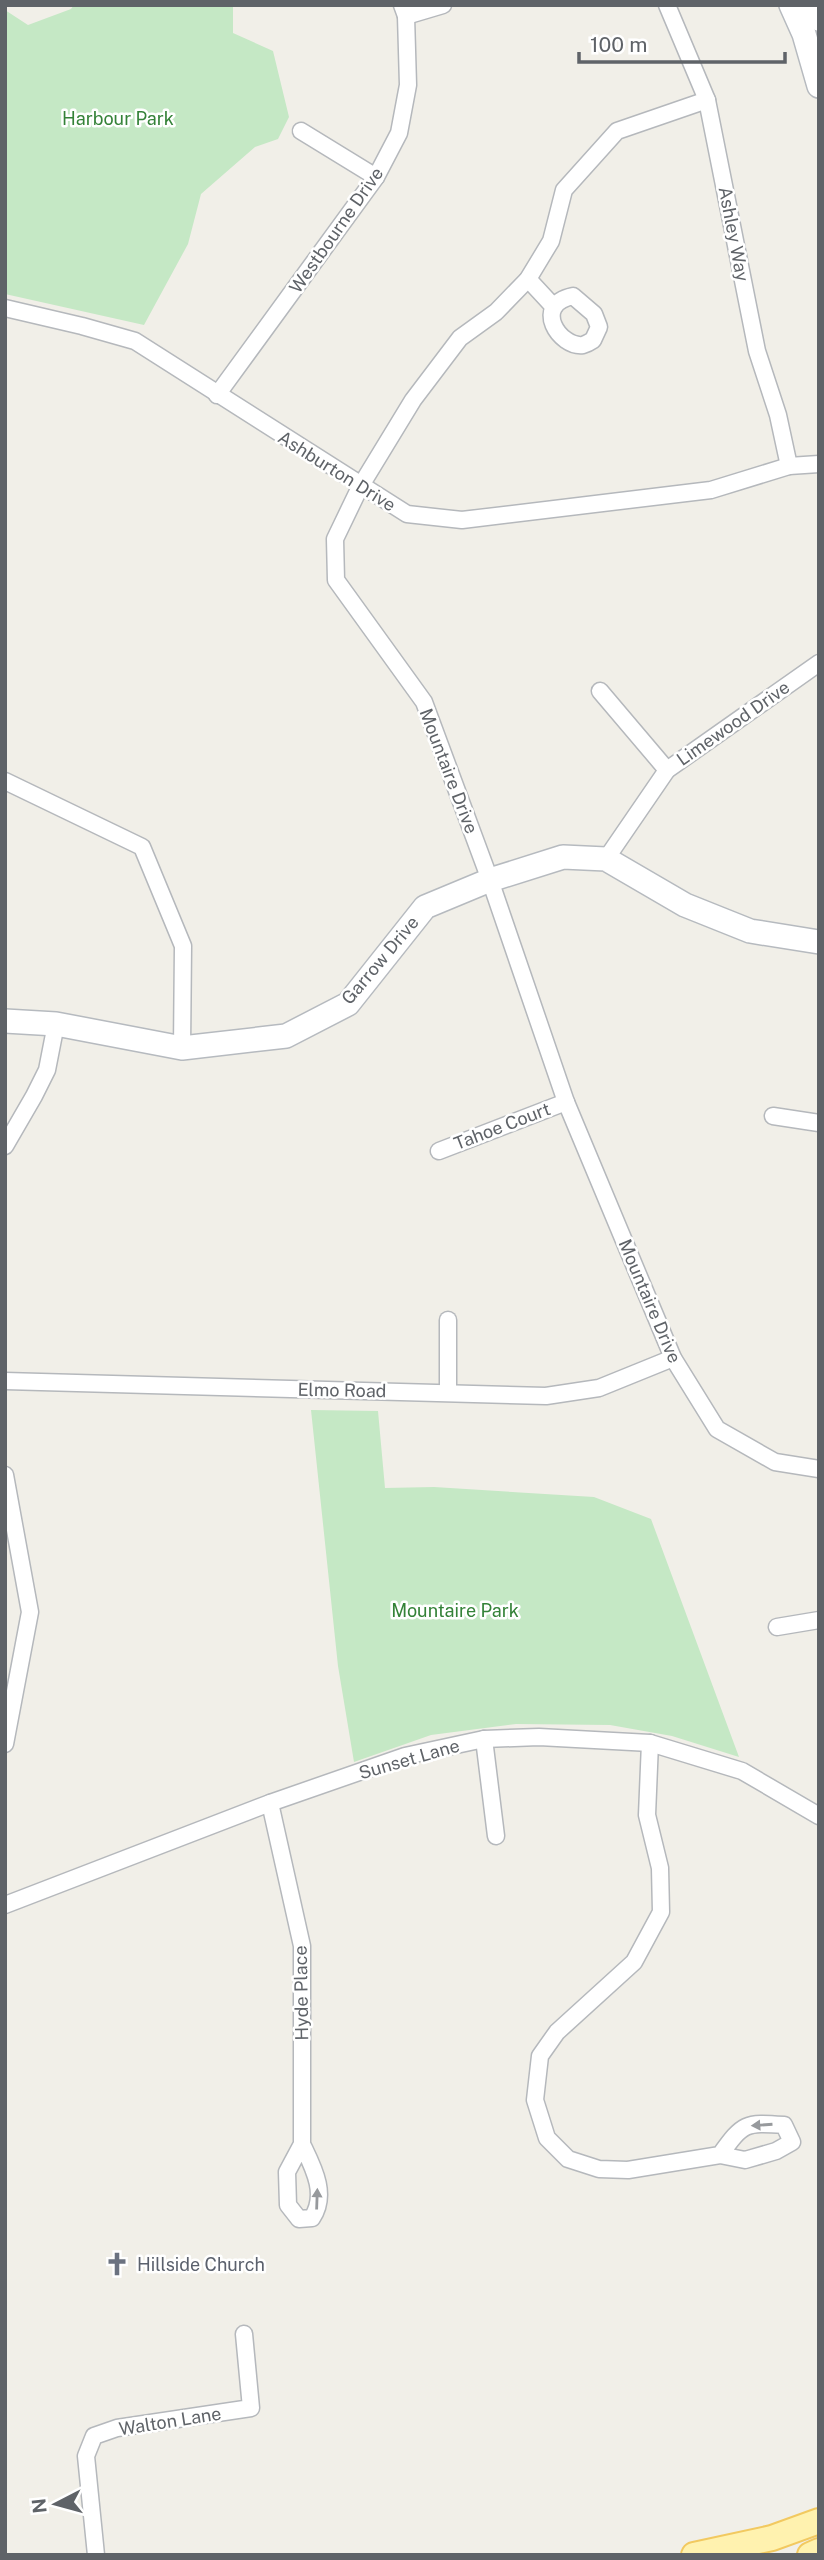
<svg xmlns="http://www.w3.org/2000/svg" width="824" height="2560" font-family="'Public Sans',sans-serif">
	<style>
		.green { fill: #c5e8c5 }
		.lines { fill: none; stroke-linecap: round; stroke-linejoin: round }
		.street-casing { stroke: #b5b8bc; stroke-width: 19 }
		.secondary-casing { stroke: #b6babf; stroke-width: 26 }
		.primary-casing { stroke: #f2c960; stroke-width: 28 }
		.street { stroke: #fff; stroke-width: 16 }
		.secondary { stroke: #fff; stroke-width: 23 }
		.primary { stroke: #fff2af; stroke-width: 24 }
		.oneway { fill: #979a9d }
		.labels { text-anchor: middle; dominant-baseline: central; stroke-width: 5; stroke-linejoin: round; paint-order: stroke }
		.park-label { font-size: 18px; fill: #348238; stroke: #fff }
		.street-label { font-size: 18px; fill: #5f6368; stroke: #fff }
		.worship-label { font-size: 18px; fill: #5b616d; stroke: #fff; text-anchor: start }
	</style>
	<rect width="100%" height="100%" fill="#f1efe8"/>
	<g class="green">
		<path d="M74,5H233V33L273,51L289,117L278,139L255,147L201,194L188,244L144,325L5,294V10L28,25L71,9Z"/>
		<path d="M311,1410L378,1411L385,1488L434,1487L594,1497L651,1519L739,1757L672,1736L610,1725L516,1724L431,1735L354,1762L338,1666Z"/>
	</g>
	<g class="lines">
		<g class="street-casing">
			<g id="street">
				<path d="M667,5L707,100L757,351L778,415L789,466"/>
				<path d="M406,16L443,5"/>
				<path d="M707,100L617,131L564,190L551,241L528,279L496,312L460,338L413,400L360,487L335,539L336,580L424,702L490,880L566,1102L673,1358L717,1429L775,1462L819,1469"/>
				<path d="M301,131L376,177"/>
				<path d="M528,279L553,306"/>
				<path d="M573,296L594,314L599,327L593,340C590,342 586,344 583,345C560,348 531,305 573,296Z"/>
				<path d="M5,308L82,326L135,341L407,514L462,520L711,490L789,466L819,464"/>
				<path d="M217,395L376,177L399,133L408,85L406,16L402,5"/>
				<path d="M600,691L667,770"/>
				<path d="M5,781L142,847L183,946L182,1048"/>
				<path d="M606,859L667,770L819,663"/>
				<path d="M773,1116L819,1123"/>
				<path d="M5,1146L34,1096L47,1070L56,1024"/>
				<path d="M439,1151L566,1102"/>
				<path d="M5,1381L546,1396L599,1388L673,1358"/>
				<path d="M448,1392V1320"/>
				<path d="M5,1475L30,1612L5,1744"/>
				<path d="M777,1627L819,1620"/>
				<path d="M484,1739L496,1836"/>
				<path d="M650,1743L647,1815L660,1868L661,1912L634,1962L557,2032L540,2056L535,2100L547,2138L568,2159L599,2169L628,2170L720,2155L745,2160L776,2151L792,2142L784,2125C745,2122 743,2123 720,2155"/>
				<path d="M270,1803L302,1946V2144C313,2167 328,2194 312,2218L299,2219L288,2205L287,2172L302,2144"/>
				<path d="M5,1905L270,1803L405,1756L484,1739L539,1737L650,1743L742,1771L819,1816"/>
				<path d="M96,2555L86,2456L94,2436L117,2428L251,2408L244,2334"/>
			</g>
		</g>
		<g class="secondary-casing">
			<g id="secondary">
				<path d="M791,5L804,34L819,86"/>
				<path d="M813,5L819,19"/>
				<path d="M5,1021L56,1024L182,1048L286,1036L348,1004L425,907L490,880L563,857L606,859L685,905L750,931L819,942"/>
			</g>
		</g>
		<g class="primary-casing">
			<g id="primary">
				<path d="M694,2555L772,2538L819,2521"/>
				<path d="M810,2555L819,2551"/>
			</g>
		</g>
		<use href="#street" class="street"/>
		<use href="#secondary" class="secondary"/>
		<use href="#primary" class="primary"/>
	</g>
	<defs><path id="oneway-solid" d="M-6-.8H1V-3.2L6.5 0L1 3.2V.8H-6Z" transform="scale(1.75)"/></defs>
	<g class="oneway">
		<use href="#oneway-solid" transform="translate(762 2125) rotate(176)"/>
		<use href="#oneway-solid" transform="translate(317 2199) rotate(-88)"/>
	</g>
	<defs>
		<g id="church-bare" transform="scale(1.89)"><path d="M-1.2-6h2.4v3.5h3.3v2.4h-3.3V6h-2.4V-.1h-3.3v-2.4h3.3Z" fill="#6b7280" stroke="#fff" stroke-width="2.5" paint-order="stroke"/></g>
	</defs>
	<g fill-rule="evenodd">
		<use href="#church-bare" x="117" y="2264"/>
	</g>
	<g class="labels">
		<g class="park-label">
			<text x="118" y="118">Harbour Park</text>
			<text x="455" y="1610">Mountaire Park</text>
		</g>
		<g class="street-label">
			<text transform="translate(336 230) rotate(-55)">Westbourne Drive</text>
			<text transform="translate(734 234) rotate(79)">Ashley Way</text>
			<text transform="translate(337 471) rotate(32)">Ashburton Drive</text>
			<text transform="translate(733 723) rotate(-35)">Limewood Drive</text>
			<text transform="translate(449 771) rotate(69)">Mountaire Drive</text>
			<text transform="translate(380 960) rotate(-50)">Garrow Drive</text>
			<text transform="translate(502 1126) rotate(-21)">Tahoe Court</text>
			<text transform="translate(650 1301) rotate(67)">Mountaire Drive</text>
			<text transform="translate(342 1390) rotate(1)">Elmo Road</text>
			<text transform="translate(409 1759) rotate(-16)">Sunset Lane</text>
			<text transform="translate(301 1993) rotate(-91)">Hyde Place</text>
			<text transform="translate(170 2421) rotate(-9)">Walton Lane</text>
		</g>
		<g class="worship-label">
			<text x="137" y="2264">Hillside Church</text>
		</g>
	</g>
	<rect width="824" height="2560" fill="none" stroke="#5f6368" stroke-width="14"/>
	<g transform="translate(56 2504) rotate(264)" stroke="#ffffff" stroke-width="5" paint-order="stroke">
	<path d="M0-5L12 26L0 18L-12 26Z" fill="#5f6368"/>
	<text y="-10" font-size="19" font-weight="bold" text-anchor="middle" fill="#5f6368">N</text>
	</g>
	<path d="M579 52v10h206v-10" fill="none" stroke="#5f6368" stroke-width="3.5"/>
	<text x="590" y="52" font-size="21" fill="#5f6368" stroke="#ffffff" stroke-width="5" paint-order="stroke">100 m</text>
</svg>
